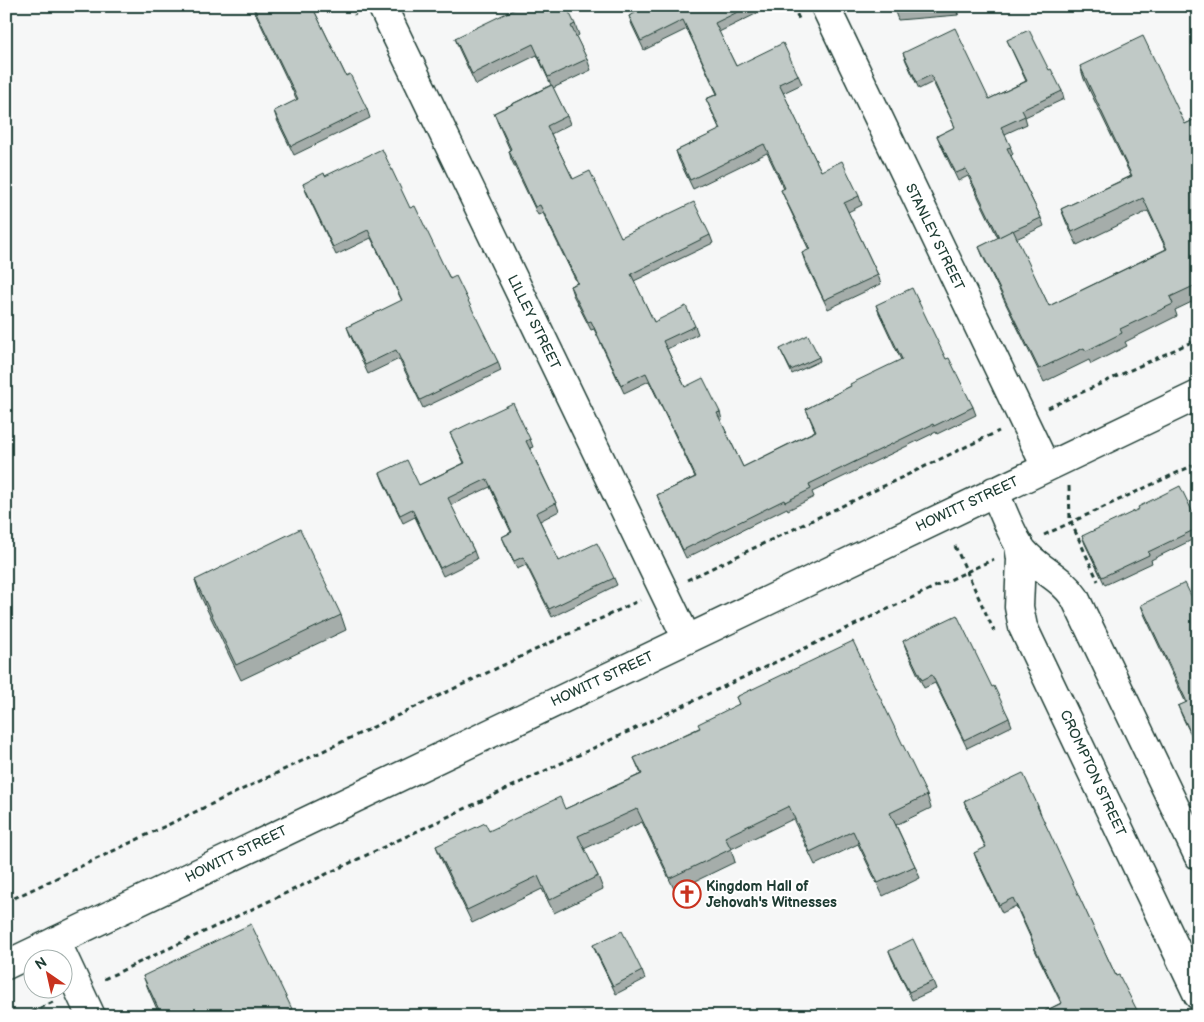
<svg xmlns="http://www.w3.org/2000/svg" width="1204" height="1022" font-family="'Balsamiq Sans',sans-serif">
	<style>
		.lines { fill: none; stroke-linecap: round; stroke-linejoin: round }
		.minor-casing { stroke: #1f3d34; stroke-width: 31 }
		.major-casing { stroke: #1f3d34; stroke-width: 31 }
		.path { stroke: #1f3d34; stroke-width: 3; stroke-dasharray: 5 4; stroke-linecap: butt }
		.minor { stroke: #fff; stroke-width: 28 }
		.major { stroke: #fff; stroke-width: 28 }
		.wall { fill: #a5adaa; stroke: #1f3d34 }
		.shaded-wall { fill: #868d8b; stroke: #1f3d34 }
		.building { fill: #c0c9c6; stroke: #1f3d34 }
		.labels { text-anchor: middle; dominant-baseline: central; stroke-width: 4; stroke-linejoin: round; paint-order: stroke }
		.street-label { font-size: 14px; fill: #1f3d34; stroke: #fff }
		.poi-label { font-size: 14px; font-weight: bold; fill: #1f3d34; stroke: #fff; text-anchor: start }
	</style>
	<rect width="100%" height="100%" fill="#f6f7f7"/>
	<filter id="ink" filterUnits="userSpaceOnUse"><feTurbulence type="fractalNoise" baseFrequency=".02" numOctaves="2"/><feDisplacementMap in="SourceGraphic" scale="10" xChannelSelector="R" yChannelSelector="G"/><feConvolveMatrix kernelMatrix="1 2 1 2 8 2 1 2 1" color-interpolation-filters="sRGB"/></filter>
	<g filter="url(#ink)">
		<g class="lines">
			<g class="minor-casing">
				<g id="minor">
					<path d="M382,6L687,639"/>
					<path d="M825,6L1046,467"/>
					<path d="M994,491C1002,508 1012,537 1023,551C1039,570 1060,576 1075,598L1198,855"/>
					<path d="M1019,545L1021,559L1019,607L1023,627L1198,995"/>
					<path d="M56,941L91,1016"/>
				</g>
			</g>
			<g class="major-casing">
				<path id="major" d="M6,965L1198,395"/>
			</g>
			<g class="path">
				<path d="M351,6L355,15"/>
				<path d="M793,6L799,19"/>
				<path d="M1048,408L1198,339"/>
				<path d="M1069,486L1070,520L1098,581"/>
				<path d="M1044,535L1198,463"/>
				<path d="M955,546L994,631"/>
				<path d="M687,580L999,431"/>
				<path d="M6,902L640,600"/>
				<path d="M104,979L994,559"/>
				<path d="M24,1016L55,1001"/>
			</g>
			<use href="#minor" class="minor"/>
			<use href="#major" class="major"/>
		</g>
		<g class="wall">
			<path d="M252,6H312L346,76L367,109L370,118L294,155L277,120L274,111L297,100Z"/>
			<path d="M649,6H767L768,8L719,32L736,66L798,75L802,84L783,93L821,171L859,196L862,205L848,212L878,275L881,284L828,309L805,262L802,253L809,250L785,199L781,190L784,189L767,153L693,189L679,160L676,151L720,130L710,108L706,99L717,94L687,29L644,50L632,25L629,16Z"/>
			<path d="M895,6H957L958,15L898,20L895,12Z"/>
			<path d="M575,24L579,35L576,37L587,59L591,70L553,88L567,116L570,124L551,134L573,179L621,237L710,235L713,243L634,281L654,322L695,326L698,334L667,349L685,387L720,412L722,420L721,421L743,467L815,431L806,409L851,386L901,360L879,313L876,305L946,359L973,407L976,415L937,434L936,432L812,492L814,497L788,510L787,508L686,558L660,503L657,495L695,477L649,381L624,393L594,329L591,330L573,295L570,286L577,283L543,213L538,215L511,159L509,151L510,150L497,121L494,113L551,85L537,55L476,85L459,49L455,38Z"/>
			<path d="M1007,40L1049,70L1062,91L1064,99L1025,117L1027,124L1005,134L1013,154L1011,156L1041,218L1044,226L1016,239L1049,306L1166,249L1148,211L1077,245L1066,222L1061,209L1131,176L1084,79L1080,66L1185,124L1198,118V299L1175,310L1177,316L1125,342L1127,346L1091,364L1089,360L1044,382L984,259L979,247L998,238L968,176L958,181L940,143L937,136L955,127L933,82L919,89L906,61L903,53L989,99L1026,81Z"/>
			<path d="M325,176L410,208L498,362L501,371L423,408L399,359L368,374L350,335L347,327L402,301L371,238L336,255L306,192L303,184Z"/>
			<path d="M780,349L819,357L820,361L792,374Z"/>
			<path d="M450,433L530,439L533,447L530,448L556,503L559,511L540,521L559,561L614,578L617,585L552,617L526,565L517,569L505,544L502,537L511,532L490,487L451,505L474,551L477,559L443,576L415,517L403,523L383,481L380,473L419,485L464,463Z"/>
			<path d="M1198,523V537L1151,560L1152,563L1105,585L1085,544L1082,536Z"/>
			<path d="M195,580L341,615L346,630L241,680L200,595Z"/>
			<path d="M1141,605L1198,610V749L1182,716L1178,706L1186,703L1144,614Z"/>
			<path d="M903,641L992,687L1009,718L1012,726L967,748L935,683L924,688L906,649Z"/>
			<path d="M736,697L927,795L931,808L896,825L915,866L920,878L883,896L858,844L815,865L793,819L731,849L735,862L675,891L642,822L584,849L598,876L603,889L554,913L542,889L472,923L441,859L436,846L565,809L641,774L634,758L699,728L739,704Z"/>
			<path d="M964,801L1038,806L1041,814H1040L1116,976L1140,1016H1047L1045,1011L1061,1003L1035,950L1032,941L1016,906L1002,913L977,861L974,853L986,848L967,810Z"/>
			<path d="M593,945L642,971L645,979L616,994L596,953Z"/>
			<path d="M889,951L933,981L936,989L912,1000L892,959Z"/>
			<path d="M143,976L292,1009L295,1016H160L149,991Z"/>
		</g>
		<path class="shaded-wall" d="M955,6H957L958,15L955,7Z"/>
		<g class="building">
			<path d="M253,6H312L346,76L350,74L367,109L291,146L274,111L298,99Z"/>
			<path d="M521,6H566L575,24L571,26L587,59L548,77L533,44L472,74L455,38Z"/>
			<path d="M649,6H750L715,23L736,66L783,43L798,75L779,84L821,171L842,161L859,196L844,203L878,275L824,300L802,253L810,249L781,190L785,188L764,144L690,180L676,151L721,129L706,99L718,94L683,20L641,41L629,16Z"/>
			<path d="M895,6H955V7L895,12Z"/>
			<path d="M955,28L989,99L1027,81L1007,40L1029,30L1049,70L1051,69L1062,91L1022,110L1025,116L1001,127L1011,147L1007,148L1041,218L999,237L966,169L956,173L937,136L955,127L931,75L917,82L903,53Z"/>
			<path d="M1143,36L1185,124L1198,118V284L1170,297L1173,304L1120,329L1122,333L1086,351L1084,348L1039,369L979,247L1013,230L1049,306L1167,249L1143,198L1072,232L1061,209L1132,176L1080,66Z"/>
			<path d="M552,85L567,116L547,126L573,179L590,171L621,237L694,202L710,235L631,274L654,322L686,306L695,326L663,341L685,387L703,378L720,412L717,413L743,467L816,431L806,409L851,386L850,384L902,359L876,305L912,288L946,359L949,358L973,407L934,426L933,424L809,484L811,489L785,502L784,500L683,550L657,495L696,477L646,373L621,385L591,321L588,322L570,286L578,283L540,205L535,207L509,151L511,149L494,113Z"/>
			<path d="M382,149L410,208L415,206L450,279L456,276L498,362L420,400L396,350L365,365L347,327L402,300L368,230L333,247L303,184L324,173L325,176Z"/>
			<path d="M808,335L819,357L791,370L780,349Z"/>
			<path d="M513,403L530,439L526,441L556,503L536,513L559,561L597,543L614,578L549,609L523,557L514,561L502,537L512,532L487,479L448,498L474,551L440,568L412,509L400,515L380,473L407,460L419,485L465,463L450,433Z"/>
			<path d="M1180,486L1198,523V528L1148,552L1149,555L1102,577L1082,536L1139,509L1138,507Z"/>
			<path d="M300,529L341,615L236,665L195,580Z"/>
			<path d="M1185,583L1198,610V740L1197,739L1194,740L1178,706L1187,702L1141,605Z"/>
			<path d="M957,615L992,687L994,686L1009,718L964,740L932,675L922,680L903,641Z"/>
			<path d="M853,641L927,795L890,813L915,866L878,883L853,831L810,852L789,806L725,837L731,849L670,878L637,809L578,836L598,876L549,900L538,876L467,910L436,846L485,823L489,831L560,797L565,809L642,774L634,758L700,728L698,724L739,704L736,697Z"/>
			<path d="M1023,773L1038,806H1037L1116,976L1119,975L1140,1016H1048L1045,1011L1062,1003L1032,942L1033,941L1013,898L999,905L974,853L986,847L964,801Z"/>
			<path d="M251,924L292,1009L278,1016H162L143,976Z"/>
			<path d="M622,931L642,971L613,986L593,945Z"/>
			<path d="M913,939L933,981L909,992L889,951Z"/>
			<path d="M584,1011L586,1016H574Z"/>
		</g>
	</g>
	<defs>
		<g id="church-ring" transform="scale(1.4375)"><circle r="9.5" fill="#fff" stroke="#c8321e" stroke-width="1.5"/><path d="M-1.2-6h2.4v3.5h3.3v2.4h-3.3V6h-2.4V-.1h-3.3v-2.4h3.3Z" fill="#c8321e"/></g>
	</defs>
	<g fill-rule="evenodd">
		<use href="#church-ring" x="687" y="894"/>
	</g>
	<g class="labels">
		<g class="street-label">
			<text transform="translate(935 237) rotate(64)">STANLEY STREET</text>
			<text transform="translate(534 322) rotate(64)">LILLEY STREET</text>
			<text transform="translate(967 504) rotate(-25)">HOWITT STREET</text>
			<text transform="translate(602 679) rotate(-25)">HOWITT STREET</text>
			<text transform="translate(1093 773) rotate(65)">CROMPTON STREET</text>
			<text transform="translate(236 854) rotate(-26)">HOWITT STREET</text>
		</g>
		<g class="poi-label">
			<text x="706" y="886">Kingdom Hall of<tspan x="706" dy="16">Jehovah's Witnesses</tspan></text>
		</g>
	</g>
	<rect width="1204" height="1022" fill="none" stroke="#fff" stroke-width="25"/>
	<rect x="12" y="12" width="1179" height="997" fill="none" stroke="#1f3d34" stroke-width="2" filter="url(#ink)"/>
	<g transform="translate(48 974) rotate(326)"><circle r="24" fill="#ffffff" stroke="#a5b1ae"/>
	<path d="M0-4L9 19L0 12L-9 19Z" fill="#c8321e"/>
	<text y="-8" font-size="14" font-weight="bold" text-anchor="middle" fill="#1f3d34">N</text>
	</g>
</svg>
